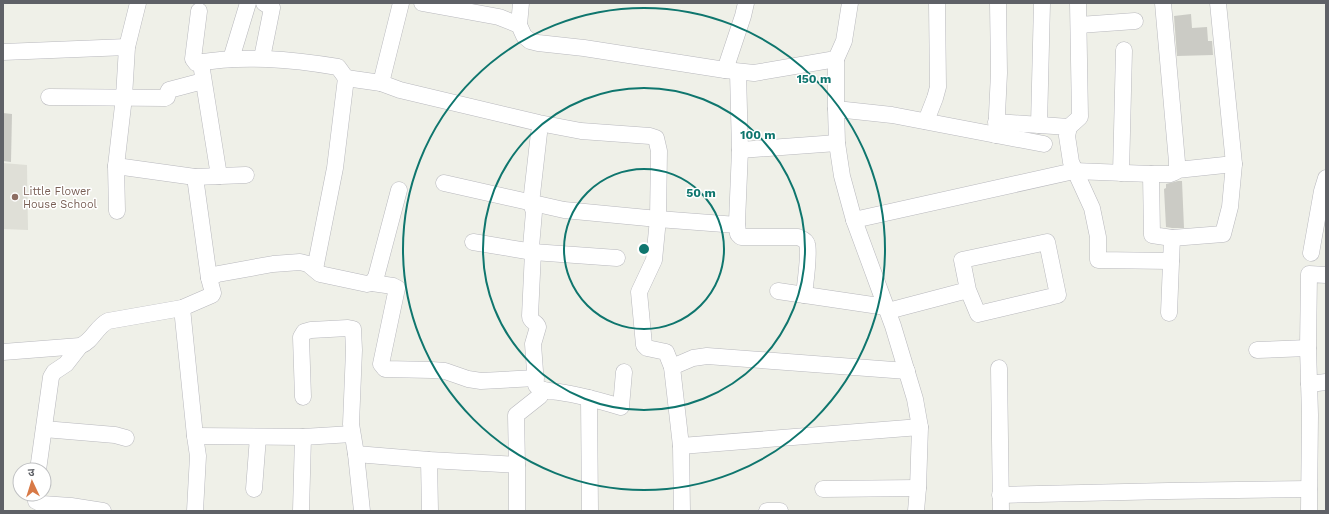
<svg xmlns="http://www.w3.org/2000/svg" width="1329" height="514" font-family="'Work Sans','Noto Sans Devanagari',sans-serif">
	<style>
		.education { fill: #dfdfd7 }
		.building { fill: #cbcbc5 }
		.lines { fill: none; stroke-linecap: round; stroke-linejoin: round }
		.minor-casing { stroke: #b8b8bd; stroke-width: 17 }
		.minor { stroke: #fff; stroke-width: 16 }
		.ring { fill: none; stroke: #0f766e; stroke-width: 2 }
		.education-dot { fill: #8d6e63; stroke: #fff; stroke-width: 1.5 }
		.labels { text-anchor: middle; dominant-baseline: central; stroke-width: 3; stroke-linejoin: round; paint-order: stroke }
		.education-label { font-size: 11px; fill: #785e54; stroke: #fff; text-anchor: start }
		.centre { fill: #0f766e; stroke: #fff; stroke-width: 2 }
		.ring-label { font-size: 12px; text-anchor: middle; font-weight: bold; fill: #0f766e; stroke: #fff; stroke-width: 3; stroke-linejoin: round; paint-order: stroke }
	</style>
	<rect width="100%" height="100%" fill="#eff0e8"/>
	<path class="education" d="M3,163L27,165L28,230L3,229Z"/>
	<g class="building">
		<path d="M1191,14L1192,28L1207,27L1208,41H1212L1213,55L1177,56L1174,16Z"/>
		<path d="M3,113L12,114L11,162L3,161Z"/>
		<path d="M1178,181H1182L1184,228H1172L1166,227L1164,189L1166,188V184Z"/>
	</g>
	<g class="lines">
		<g class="minor-casing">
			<g id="minor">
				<path d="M422,3L499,17L519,25L524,36L530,41L538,43L584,48L725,70L754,73L836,59L844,41L850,3"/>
				<path d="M1078,3L1080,117L1069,127L1067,136L1071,162L1092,208L1098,237V260L1171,261"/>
				<path d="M199,11L193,59L196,63C244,55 290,59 338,67L346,78"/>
				<path d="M519,25L521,3"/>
				<path d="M1079,25L1135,21"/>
				<path d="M3,52L127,47"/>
				<path d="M262,58L272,8L264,3"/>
				<path d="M231,59L248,3"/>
				<path d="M836,59V109L837,143L842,176L854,220L893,326L915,399L920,427L918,488L916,511"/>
				<path d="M202,70L219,176"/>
				<path d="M725,70L743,16L746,3"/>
				<path d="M738,72L740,150L737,222L738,234L741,237H798C802,239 806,240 807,244C810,252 805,285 804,295"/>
				<path d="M381,83L400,90L539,123L581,131L650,136L656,138L659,151L658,219L654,260L639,292L644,345L647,348L666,352L672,367L681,446L682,511"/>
				<path d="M49,97L165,98L167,97L168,92L169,90L203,81"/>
				<path d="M836,109L892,115L1044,144"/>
				<path d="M926,121L935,98L938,87L937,3"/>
				<path d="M996,122L1069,127"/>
				<path d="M1039,125L1042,3"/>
				<path d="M539,133L531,203L534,212L531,247L533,252L530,316C530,322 537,322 538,327L533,344L536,385C541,392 551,391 559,392C580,395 601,401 621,407L624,372"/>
				<path d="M996,135L999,73L998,3"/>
				<path d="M740,150L837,143"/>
				<path d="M116,166L195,177L246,175"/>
				<path d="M1177,170L1234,164"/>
				<path d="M1121,173L1124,50"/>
				<path d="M1151,174L1152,235L1172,238"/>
				<path d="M195,177L209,278"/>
				<path d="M444,183L564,210L658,219L737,225"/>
				<path d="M117,211L116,166L124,97L127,47L138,3"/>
				<path d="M854,220L1074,171L1151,174H1170L1175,172L1177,170V162L1163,3"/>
				<path d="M473,242L533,252L617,258"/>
				<path d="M1311,253L1322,191L1326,178"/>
				<path d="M315,269L335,168L346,78L381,83L401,3"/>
				<path d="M372,283L393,286L397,288L381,364L385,369L432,370L445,371L468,379L481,381L536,378"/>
				<path d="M778,291L886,307"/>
				<path d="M182,308L195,436L198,456L195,511"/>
				<path d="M888,311L968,290L962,260L1047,242L1058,295L978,314L968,290"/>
				<path d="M1169,313L1172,238L1223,234L1230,207L1234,164L1218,3"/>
				<path d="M1257,350L1308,348"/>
				<path d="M3,352L80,346C93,341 96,327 108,321L182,308L212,295L213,293L209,278L218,274L273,264L300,262L308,264L320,274L367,284L372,283L376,277L399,190"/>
				<path d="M672,367L693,358L707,356L907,371"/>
				<path d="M999,368L1001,511"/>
				<path d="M1309,384L1326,382"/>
				<path d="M303,397L301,337L304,332L311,330L348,328L353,329L354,350L351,424L356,454L362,511"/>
				<path d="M589,398L590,511"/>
				<path d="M44,429L115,435L126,438"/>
				<path d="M195,436L303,437L352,434"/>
				<path d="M681,446L920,427"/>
				<path d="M356,454L429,460L517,465"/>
				<path d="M429,460L430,511"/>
				<path d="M38,470L51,377L54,372L66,364L80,346"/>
				<path d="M254,489L258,437"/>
				<path d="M823,489L918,488"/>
				<path d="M35,494L36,501L42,504L71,506L103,511"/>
				<path d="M1000,495L1168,491L1309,489"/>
				<path d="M301,511L303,437"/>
				<path d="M517,511V465L516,415L540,396"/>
				<path d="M767,511H780"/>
				<path d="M1309,511L1310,415L1308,348L1309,274L1326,275"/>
			</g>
		</g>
		<use href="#minor" class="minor"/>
	</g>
	<g class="ring">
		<circle cx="644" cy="249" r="80"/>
		<circle cx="644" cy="249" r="161"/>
		<circle cx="644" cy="249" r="241"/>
	</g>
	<circle class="education-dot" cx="15" cy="197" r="4"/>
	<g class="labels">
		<g class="education-label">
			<text x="23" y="191">Little Flower<tspan x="23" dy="13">House School</tspan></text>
		</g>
	</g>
	<circle cx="644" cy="249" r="6" class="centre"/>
	<g class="ring-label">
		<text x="814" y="83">150 m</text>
		<text x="758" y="139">100 m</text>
		<text x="701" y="197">50 m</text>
	</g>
	<rect width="1329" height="514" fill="none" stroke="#5f6167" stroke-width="8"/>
	<g transform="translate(32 482) rotate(356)"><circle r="19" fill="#ffffff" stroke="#bfc0c2"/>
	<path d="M0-3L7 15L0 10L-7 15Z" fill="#d87946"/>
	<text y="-6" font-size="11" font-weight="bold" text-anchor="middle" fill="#5f6167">उ</text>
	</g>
</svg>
